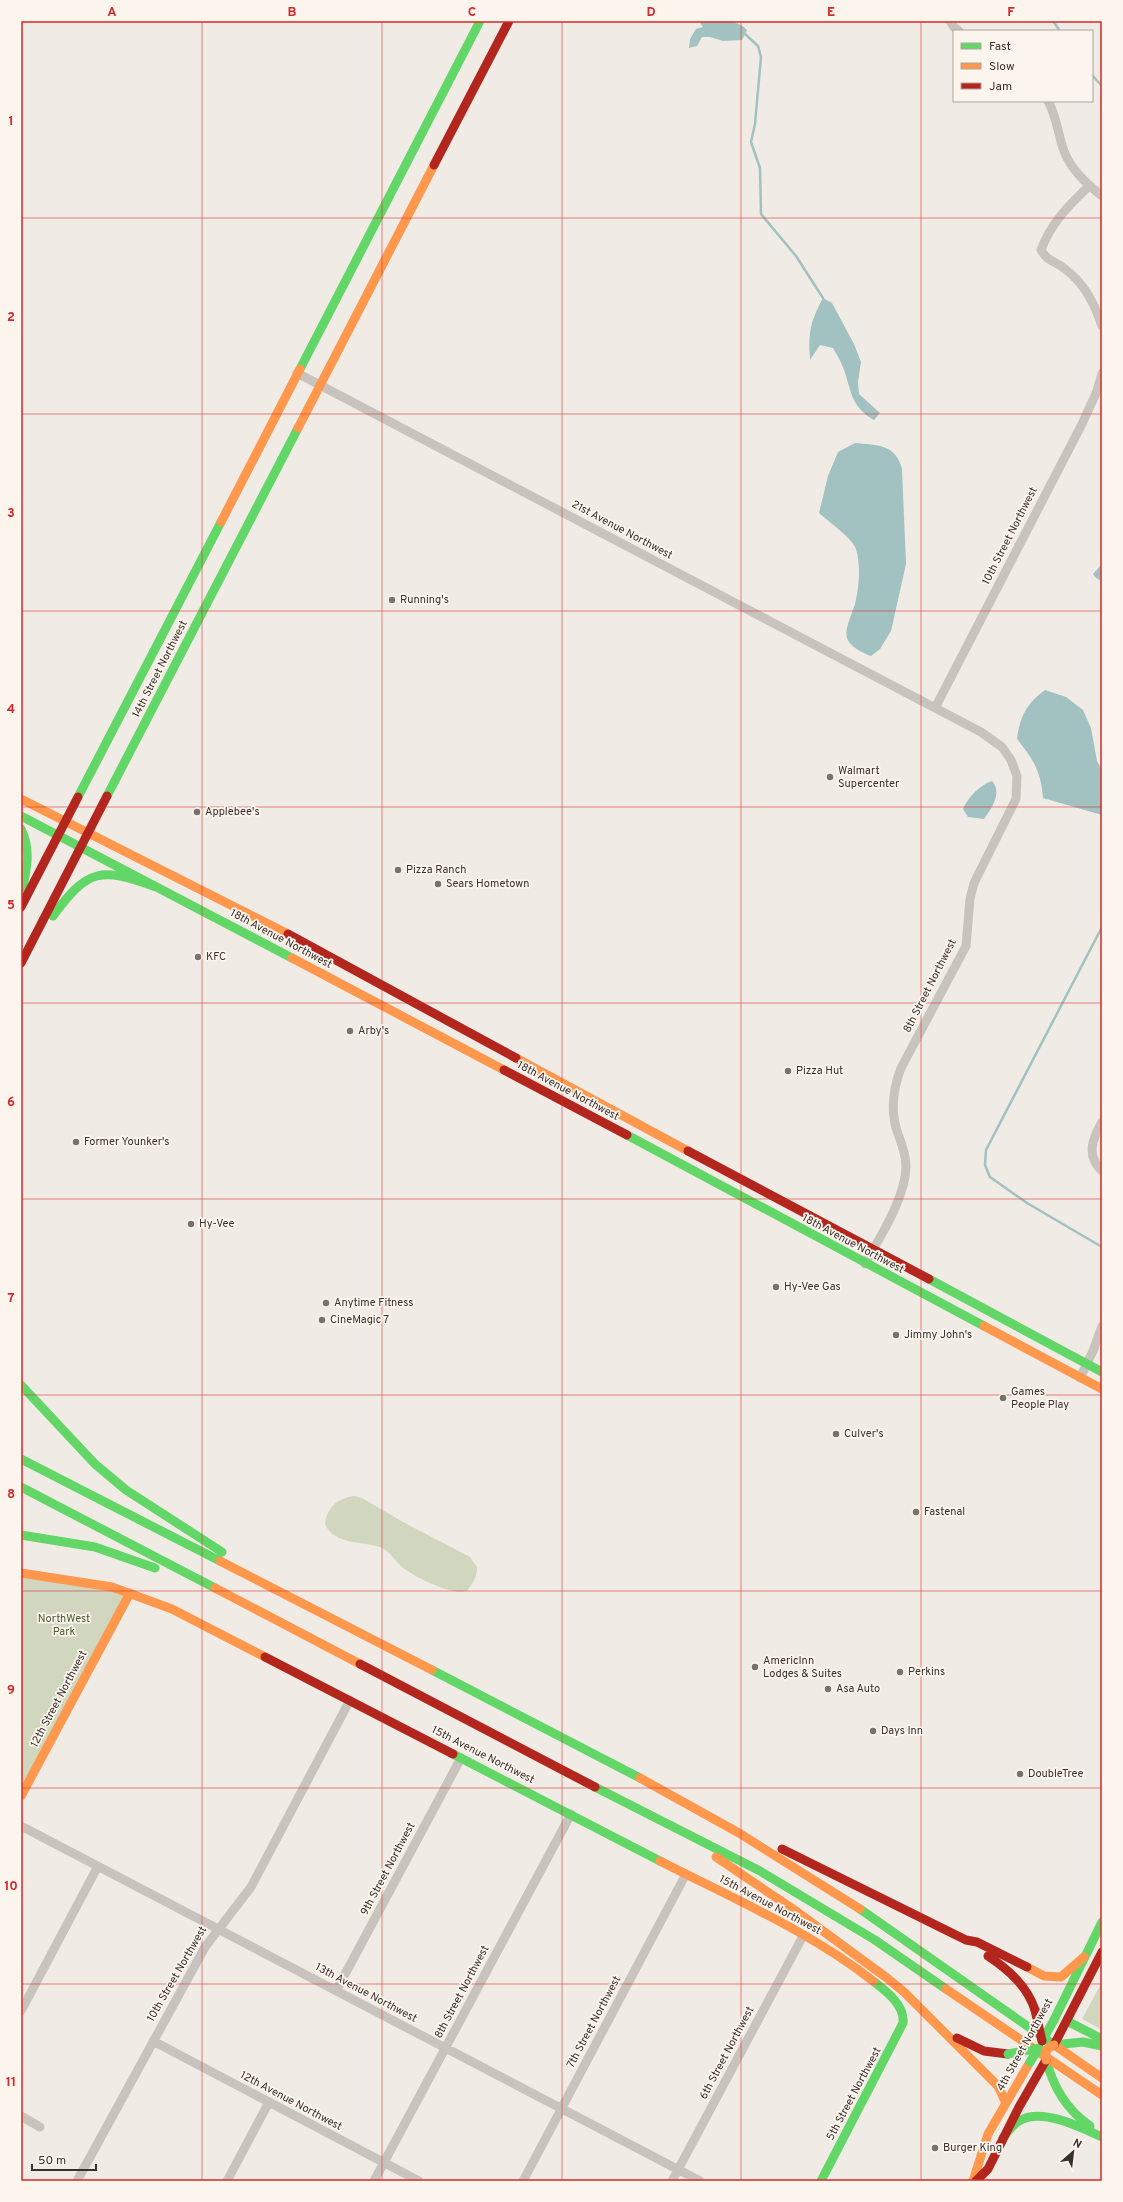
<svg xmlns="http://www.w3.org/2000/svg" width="1123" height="2202" viewBox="0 0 1123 2202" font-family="Overpass,sans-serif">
  <rect width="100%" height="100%" fill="#f0ebe5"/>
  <!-- green -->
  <path fill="#d1d6bf" d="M354,1496L362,1498L403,1522L470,1557L477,1567C477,1577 473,1583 467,1591C453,1596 414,1577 402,1567C395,1561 390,1551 380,1547C362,1541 334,1545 325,1524C327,1507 338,1498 354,1496Z
    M21,1574L130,1593L21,1796Z
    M1102,1982V2030L1082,2019Z"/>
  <!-- water -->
  <path fill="#a1c2c1" d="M699,21C715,21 735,17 747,30L742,40L723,41L710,37H702L697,46L689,48L690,39L696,29L703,27Z
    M823,298L832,303L854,344L861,362L858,382L859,394L880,413L874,420C848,405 852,388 842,365C840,359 836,354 833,348L820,345L810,360C808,333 810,322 823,298Z
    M855,443C877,445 896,444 902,469L906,564L891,631L880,649L871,656C836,642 846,631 855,604C859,588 861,565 856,549C853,539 828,521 819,513L828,476L838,452Z
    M1102,564V582L1095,577L1093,574Z
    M1045,690L1066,697L1083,710L1091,728L1097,761L1102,770V815L1043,798C1041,771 1033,759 1017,739C1020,716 1027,703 1045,690Z
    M992,781C1003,793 991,809 984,819L968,817L963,809C968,797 980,785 992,781Z"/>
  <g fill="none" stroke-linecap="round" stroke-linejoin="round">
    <!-- stream -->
    <path stroke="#a1c2c1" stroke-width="2.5" d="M1053,21L1060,31
      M745,34L758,46L761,57L755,124L751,142L760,168L761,214L796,256L823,298
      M1092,75L1102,86
      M1102,927L986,1150L985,1165L990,1177L1027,1203L1102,1247"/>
    <!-- street -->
    <path stroke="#c9c3be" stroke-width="9" d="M950,21L954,27L959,31
      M1048,101C1057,117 1058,135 1064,151C1071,170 1087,184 1102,196
      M1089,186C1069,205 1051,223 1041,250C1049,263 1055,260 1065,269C1085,284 1094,303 1102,326
      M297,373L981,732L1002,747L1011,760L1017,776L1016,799L974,883L970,899L966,946L901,1068C893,1089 890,1109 897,1131C901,1142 906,1154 906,1166C906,1197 880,1237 865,1264
      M935,708L1082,424L1097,391L1102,373
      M1102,1122C1092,1139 1086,1156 1102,1171
      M1080,1378L1093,1351L1102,1326
      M21,1826L700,2181
      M336,1991L461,1758
      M21,2011L98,1866
      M153,2041L419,2181
      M21,2116L40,2127
      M77,2181L205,1947L251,1887L350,1700
      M227,2181L269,2102
      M374,2181L571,1814
      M523,2181L686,1874
      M672,2181L803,1936"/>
    <!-- fast -->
    <path stroke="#63d668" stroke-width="9" d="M300,369L480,21
      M107,796L298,428
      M78,797L221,522
      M21,816L292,958
      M21,829C32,851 26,872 21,895
      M53,916C88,868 101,867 156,887
      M627,1135L984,1326
      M929,1279L1102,1372
      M21,1385L95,1464L126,1490L222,1552
      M21,1459L220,1561
      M21,1487L215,1588
      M21,1535L95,1547L155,1568
      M432,1670L640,1778
      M453,1754L660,1861
      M595,1787L760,1871L875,1940L946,1989
      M860,1909L1053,2044
      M1054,2020L1102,1922
      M1067,2021L1102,2039
      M1054,2045L1083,2042L1102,2046
      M1046,2060C1054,2088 1066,2109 1090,2126
      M1003,2138C1009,2130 1014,2123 1023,2119C1045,2109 1082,2128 1102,2137
      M821,2181L903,2023C905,2005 886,1991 873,1981"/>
    <!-- slow -->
    <path stroke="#ff974d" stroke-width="9" d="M298,428L434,165
      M221,522L300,369
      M21,799L288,934
      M292,958L504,1070
      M516,1058L688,1151
      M984,1326L1102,1389
      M220,1561L432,1670
      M21,1573L112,1587L172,1609L265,1657
      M215,1588L360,1664
      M640,1778L739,1833L860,1909
      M21,1796L130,1593
      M716,1857L793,1909L887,1978L904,1992L998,2086L1006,2103
      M660,1861C730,1897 811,1932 873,1981
      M1027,1967L1044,1976L1061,1977L1084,1957
      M946,1989L1102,2095
      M1053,2044L1102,2078
      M973,2181L988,2134L1030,2062"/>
    <!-- jam -->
    <path stroke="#b3261e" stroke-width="9" d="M434,165L509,21
      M21,907L78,797
      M288,934L516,1058
      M21,963L107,796
      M504,1070L627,1135
      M688,1151L929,1279
      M265,1657L453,1754
      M360,1664L595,1787
      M782,1849L966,1940L977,1942L1027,1967
      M988,1956C1009,1970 1027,1986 1035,2010
      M957,2038L984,2051L1008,2054
      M1054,2045L1102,1952
      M976,2181L988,2169L1019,2107L1046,2060"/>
    <!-- fast-bridge -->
    <path stroke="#63d668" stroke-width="9" d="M1042,2041L1054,2020
      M1008,2054L1039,2048
      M1030,2062L1039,2048"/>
    <!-- slow-bridge -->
    <path stroke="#ff974d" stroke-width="9" d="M1046,2060V2050L1054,2045"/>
    <!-- jam-bridge -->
    <path stroke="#b3261e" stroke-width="9" d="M1035,2010L1042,2041"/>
  </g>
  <!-- grid -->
  <path fill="none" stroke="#d62828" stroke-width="1" stroke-opacity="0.55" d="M202,21V2181M382,21V2181M562,21V2181M741,21V2181M921,21V2181M21,218H1102M21,414H1102M21,611H1102M21,807H1102M21,1003H1102M21,1199H1102M21,1395H1102M21,1591H1102M21,1788H1102M21,1984H1102"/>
  <!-- markers -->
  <g fill="#7a716c" stroke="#fbf5ee" stroke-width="1.5">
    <circle cx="392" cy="600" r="4"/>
    <circle cx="830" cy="777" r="4"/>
    <circle cx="197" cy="812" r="4"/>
    <circle cx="398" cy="870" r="4"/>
    <circle cx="438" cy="884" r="4"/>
    <circle cx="198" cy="957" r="4"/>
    <circle cx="350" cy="1031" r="4"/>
    <circle cx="788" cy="1071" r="4"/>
    <circle cx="76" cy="1142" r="4"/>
    <circle cx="191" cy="1224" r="4"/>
    <circle cx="776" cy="1287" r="4"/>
    <circle cx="326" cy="1303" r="4"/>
    <circle cx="322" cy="1320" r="4"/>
    <circle cx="896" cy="1335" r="4"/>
    <circle cx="1003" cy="1398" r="4"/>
    <circle cx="836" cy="1434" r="4"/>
    <circle cx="916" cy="1512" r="4"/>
    <circle cx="755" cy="1667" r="4"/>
    <circle cx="900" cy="1672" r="4"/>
    <circle cx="828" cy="1689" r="4"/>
    <circle cx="873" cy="1731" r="4"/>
    <circle cx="1020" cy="1774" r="4"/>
    <circle cx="935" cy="2148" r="4"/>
  </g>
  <g text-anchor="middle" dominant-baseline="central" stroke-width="3.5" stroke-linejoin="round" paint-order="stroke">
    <!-- street labels -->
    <g font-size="11" fill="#3b302b" stroke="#fbf5ee">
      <text transform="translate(622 530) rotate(28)">21st Avenue Northwest</text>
      <text transform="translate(1010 536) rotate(-63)">10th Street Northwest</text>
      <text transform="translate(160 669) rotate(-63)">14th Street Northwest</text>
      <text transform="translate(281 939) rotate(28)">18th Avenue Northwest</text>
      <text transform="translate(930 986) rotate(-63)">8th Street Northwest</text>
      <text transform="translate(568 1091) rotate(28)">18th Avenue Northwest</text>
      <text transform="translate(853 1244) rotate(28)">18th Avenue Northwest</text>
      <text transform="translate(59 1699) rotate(-62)">12th Street Northwest</text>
      <text transform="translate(483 1755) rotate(27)">15th Avenue Northwest</text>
      <text transform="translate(388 1869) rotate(-62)">9th Street Northwest</text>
      <text transform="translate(770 1905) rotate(28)">15th Avenue Northwest</text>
      <text transform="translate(177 1974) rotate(-60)">10th Street Northwest</text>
      <text transform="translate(462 1992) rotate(-62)">8th Street Northwest</text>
      <text transform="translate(366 1993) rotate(28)">13th Avenue Northwest</text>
      <text transform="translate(594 2022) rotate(-62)">7th Street Northwest</text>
      <text transform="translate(1025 2045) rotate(-61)">4th Street Northwest</text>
      <text transform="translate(727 2053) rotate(-62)">6th Street Northwest</text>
      <text transform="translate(854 2094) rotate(-62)">5th Street Northwest</text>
      <text transform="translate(291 2101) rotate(28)">12th Avenue Northwest</text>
    </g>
    <!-- poi labels -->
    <g font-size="11" fill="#3b302b" stroke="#fbf5ee" text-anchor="start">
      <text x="400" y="600">Running's</text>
      <text x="838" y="771">Walmart<tspan x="838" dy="13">Supercenter</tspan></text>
      <text x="205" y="812">Applebee's</text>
      <text x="406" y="870">Pizza Ranch</text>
      <text x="446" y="884">Sears Hometown</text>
      <text x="206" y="957">KFC</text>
      <text x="358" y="1031">Arby's</text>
      <text x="796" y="1071">Pizza Hut</text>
      <text x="84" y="1142">Former Younker's</text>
      <text x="199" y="1224">Hy-Vee</text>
      <text x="784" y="1287">Hy-Vee Gas</text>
      <text x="334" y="1303">Anytime Fitness</text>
      <text x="330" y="1320">CineMagic 7</text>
      <text x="904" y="1335">Jimmy John's</text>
      <text x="1011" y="1392">Games<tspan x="1011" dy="13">People Play</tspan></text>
      <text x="844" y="1434">Culver's</text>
      <text x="924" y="1512">Fastenal</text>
      <text x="763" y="1661">AmericInn<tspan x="763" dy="13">Lodges &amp; Suites</tspan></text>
      <text x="908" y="1672">Perkins</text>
      <text x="836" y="1689">Asa Auto</text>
      <text x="881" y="1731">Days Inn</text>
      <text x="1028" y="1774">DoubleTree</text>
      <text x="943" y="2148">Burger King</text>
    </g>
    <!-- park labels -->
    <g font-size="11" fill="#4a5a2e" stroke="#fbf5ee">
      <text x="64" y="1619">NorthWest<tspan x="64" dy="13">Park</tspan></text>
    </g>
  </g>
  <!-- border -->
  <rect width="1123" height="2202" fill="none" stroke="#fbf5ee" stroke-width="44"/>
  <!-- legend -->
  <rect x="953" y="30" width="140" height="72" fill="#fbf5ee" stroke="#aea6a0"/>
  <rect x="961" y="43" width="20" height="6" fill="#63d668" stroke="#aea6a0"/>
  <text x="989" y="50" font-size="12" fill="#3b302b">Fast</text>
  <rect x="961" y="63" width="20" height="6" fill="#ff974d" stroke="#aea6a0"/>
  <text x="989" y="70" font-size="12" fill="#3b302b">Slow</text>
  <rect x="961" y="83" width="20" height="6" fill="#b3261e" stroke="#aea6a0"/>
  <text x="989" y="90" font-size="12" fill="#3b302b">Jam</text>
  <!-- north arrow -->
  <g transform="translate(1073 2152) rotate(28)" stroke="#fbf5ee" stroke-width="3" paint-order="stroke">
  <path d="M0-3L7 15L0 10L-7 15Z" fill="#3b302b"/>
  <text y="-6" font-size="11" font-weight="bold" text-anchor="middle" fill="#3b302b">N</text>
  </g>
  <!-- scale -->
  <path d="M32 2164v6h64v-6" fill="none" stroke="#3b302b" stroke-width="2"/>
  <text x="38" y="2164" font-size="12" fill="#3b302b" stroke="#fbf5ee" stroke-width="3" paint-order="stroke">50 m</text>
  <rect x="22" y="22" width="1079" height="2158" fill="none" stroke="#d62828" stroke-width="1.5"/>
  <g font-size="13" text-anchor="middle" font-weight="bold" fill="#d62828">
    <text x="112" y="16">A</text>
    <text x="292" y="16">B</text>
    <text x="472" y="16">C</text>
    <text x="651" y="16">D</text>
    <text x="831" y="16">E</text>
    <text x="1011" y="16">F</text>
    <text x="11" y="125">1</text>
    <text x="11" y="321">2</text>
    <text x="11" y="517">3</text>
    <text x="11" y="713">4</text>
    <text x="11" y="909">5</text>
    <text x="11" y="1106">6</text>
    <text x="11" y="1302">7</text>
    <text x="11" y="1498">8</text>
    <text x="11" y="1694">9</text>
    <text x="11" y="1890">10</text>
    <text x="11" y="2086">11</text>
  </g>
</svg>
